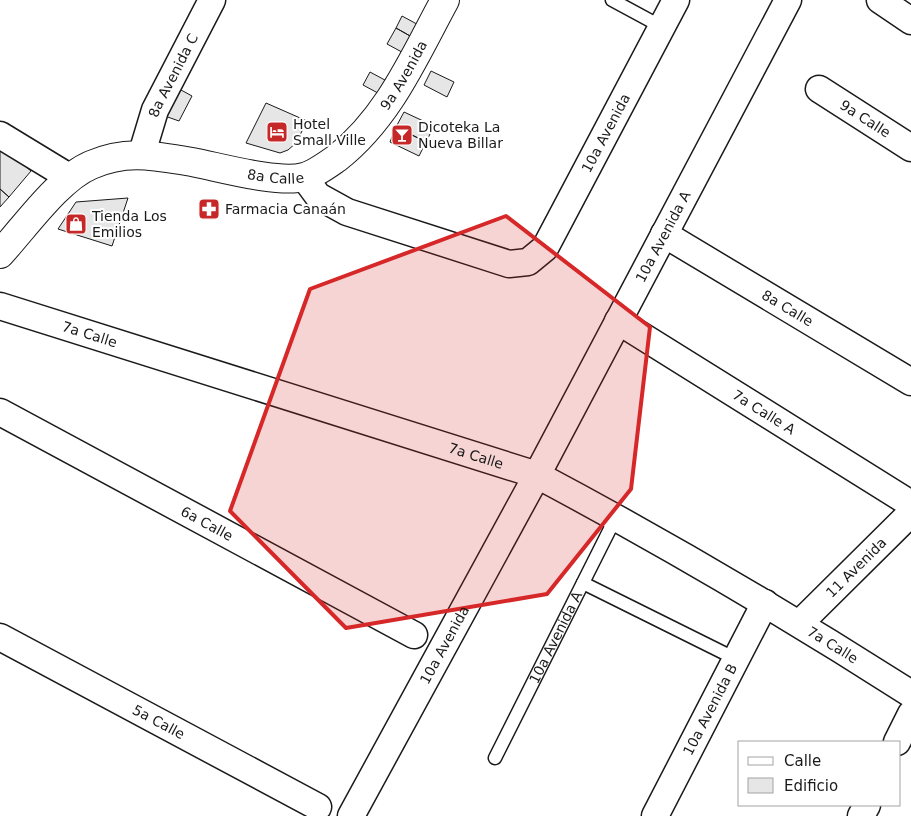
<svg xmlns="http://www.w3.org/2000/svg" width="911" height="816" viewBox="0 0 911 816" font-family="'DejaVu Sans',sans-serif">
  <rect width="100%" height="100%" fill="#fff"/>
  <!-- building -->
  <path fill="#e6e6e6" stroke="#1a1a1a" d="M402,16L426,29L419,41L396,28Z
    M396,28L419,41L411,57L387,44Z
    M431,71L454,82L447,97L424,85Z
    M370,72L396,86L389,99L363,85Z
    M172,85L192,96L179,121L162,115Z
    M266,103L307,121L296,143L288,150L280,153L246,143Z
    M404,112L434,126L426,142L396,127Z
    M396,127L426,142L419,156L390,142Z
    M0,145L31,171L9,197L0,189Z
    M0,189L9,197L0,207Z
    M128,198L112,246L58,229L76,202Z
    M205,200L217,204L211,219L200,215Z"/>
  <g fill="none" stroke-linecap="round" stroke-linejoin="round">
    <!-- lane casing -->
    <g stroke="#1a1a1a" stroke-width="15">
      <g id="lane">
        <path d="M612,0L662,27"/>
        <path d="M583,583L736,659"/>
        <path id="s1" d="M495,758L616,517"/>
      </g>
    </g>
    <!-- street casing -->
    <g stroke="#1a1a1a" stroke-width="29">
      <g id="street">
        <path d="M880,0L911,21"/>
        <path id="s2" d="M819,89L911,148"/>
        <path d="M0,135L69,177"/>
        <path id="s3" d="M142,153L155,110L212,0"/>
        <path id="s4" d="M304,177L318,196L347,212L509,264L528,262L545,248L676,0"/>
        <path id="s5" d="M664,234L911,382"/>
        <path id="s6" d="M0,306L537,475C665,543 789,616 911,694"/>
        <path id="s7" d="M618,321L911,504"/>
        <path id="s8" d="M0,412L414,635"/>
        <path id="s9" d="M800,623L911,513"/>
        <path id="s10" d="M0,637L318,807"/>
        <path d="M897,742L911,714"/>
        <path id="s11" d="M351,816L537,475L788,0"/>
        <path id="s12" d="M655,816L765,603"/>
        <path d="M861,816L867,805"/>
      </g>
    </g>
    <!-- secondary casing -->
    <g stroke="#1a1a1a" stroke-width="30">
      <g id="secondary">
        <path id="s13" d="M0,254C25,227 58,179 91,165C127,149 155,156 192,162C219,167 278,184 304,177C315,174 327,165 337,158C389,117 414,57 445,0"/>
      </g>
    </g>
    <!-- lane -->
    <use href="#lane" stroke="#fff" stroke-width="12"/>
    <!-- street -->
    <use href="#street" stroke="#fff" stroke-width="26"/>
    <!-- secondary -->
    <use href="#secondary" stroke="#fff" stroke-width="28"/>
  </g>
  <!-- marked area -->
  <path fill="#d62828" fill-opacity="0.2" stroke="#d62828" stroke-width="4" stroke-linejoin="round" d="M506,216L650,327L631,489L547,594L346,628L230,511L310,289Z"/>
  <!-- icons -->
  <defs>
    <g id="hotel-square" transform="scale(1.125)"><rect x="-9" y="-9" width="18" height="18" rx="4" fill="#c62828" stroke="#fff"/><path d="M-6-4.5h1.5V1H6V5H4.5V3h-9V5H-6ZM-4 0a1.8 1.8 0 1 1 3.6 0ZM.5 0V-2.5h3Q6-2.5 6 0Z" fill="#fff"/></g>
    <g id="bar-square" transform="scale(1.125)"><rect x="-9" y="-9" width="18" height="18" rx="4" fill="#c62828" stroke="#fff"/><path d="M-6-5H6L.8 .8V4.5H3.5V6h-7V4.5H-.8V.8Z" fill="#fff"/></g>
    <g id="pharmacy-square" transform="scale(1.125)"><rect x="-9" y="-9" width="18" height="18" rx="4" fill="#c62828" stroke="#fff"/><path d="M-2-6h4v4h4v4h-4v4h-4v-4h-4v-4h4Z" fill="#fff"/></g>
    <g id="shop-square" transform="scale(1.125)"><rect x="-9" y="-9" width="18" height="18" rx="4" fill="#c62828" stroke="#fff"/><path d="M-5-2.5h2.3a2.7 3.5 0 0 1 5.4 0H5L5.5 6h-11ZM-1.5-2.5h3a1.5 2.3 0 0 0-3 0Z" fill="#fff"/></g>
  </defs>
  <g fill-rule="evenodd">
    <use href="#hotel-square" x="277" y="132"/>
    <use href="#bar-square" x="402" y="135"/>
    <use href="#pharmacy-square" x="209" y="209"/>
    <use href="#shop-square" x="76" y="224"/>
  </g>
  <g text-anchor="middle" dominant-baseline="central" stroke-width="4" stroke-linejoin="round" paint-order="stroke">
    <!-- street labels -->
    <g font-size="14" fill="#1a1a1a" stroke="#fff">
      <text stroke="none"><textPath href="#s3" startOffset="84">8a Avenida C</textPath></text>
      <text stroke="none"><textPath href="#s13" startOffset="490">9a Avenida</textPath></text>
      <text stroke="none"><textPath href="#s2" startOffset="55">9a Calle</textPath></text>
      <text stroke="none"><textPath href="#s4" startOffset="398">10a Avenida</textPath></text>
      <text stroke="none"><textPath href="#s13" startOffset="316">8a Calle</textPath></text>
      <text stroke="none"><textPath href="#s11" startOffset="658">10a Avenida A</textPath></text>
      <text stroke="none"><textPath href="#s5" startOffset="144">8a Calle</textPath></text>
      <text stroke="none"><textPath href="#s6" startOffset="94">7a Calle</textPath></text>
      <text stroke="none"><textPath href="#s7" startOffset="172">7a Calle A</textPath></text>
      <text stroke="none"><textPath href="#s6" startOffset="499">7a Calle</textPath></text>
      <text stroke="none"><textPath href="#s8" startOffset="235">6a Calle</textPath></text>
      <text stroke="none"><textPath href="#s9" startOffset="79">11 Avenida</textPath></text>
      <text stroke="none"><textPath href="#s1" startOffset="135">10a Avenida A</textPath></text>
      <text stroke="none"><textPath href="#s6" startOffset="904">7a Calle</textPath></text>
      <text stroke="none"><textPath href="#s11" startOffset="195">10a Avenida</textPath></text>
      <text stroke="none"><textPath href="#s12" startOffset="120">10a Avenida B</textPath></text>
      <text stroke="none"><textPath href="#s10" startOffset="180">5a Calle</textPath></text>
    </g>
    <!-- poi labels -->
    <g font-size="14" fill="#1a1a1a" stroke="#fff" text-anchor="start">
      <text x="293" y="124">Hotel<tspan x="293" dy="16">Small Ville</tspan></text>
      <text x="418" y="127">Dicoteka La<tspan x="418" dy="16">Nueva Billar</tspan></text>
      <text x="225" y="209">Farmacia Canaán</text>
      <text x="92" y="216">Tienda Los<tspan x="92" dy="16">Emilios</tspan></text>
    </g>
  </g>
  <!-- legend -->
  <rect x="738" y="741" width="162" height="65" fill="#ffffff" stroke="#a3a3a3"/>
  <rect x="748" y="757" width="25" height="8" fill="#ffffff" stroke="#a3a3a3"/>
  <text x="784" y="766" font-size="15" fill="#1a1a1a">Calle</text>
  <rect x="748" y="778" width="25" height="15" fill="#e6e6e6" stroke="#a3a3a3"/>
  <text x="784" y="791" font-size="15" fill="#1a1a1a">Edificio</text>
</svg>
